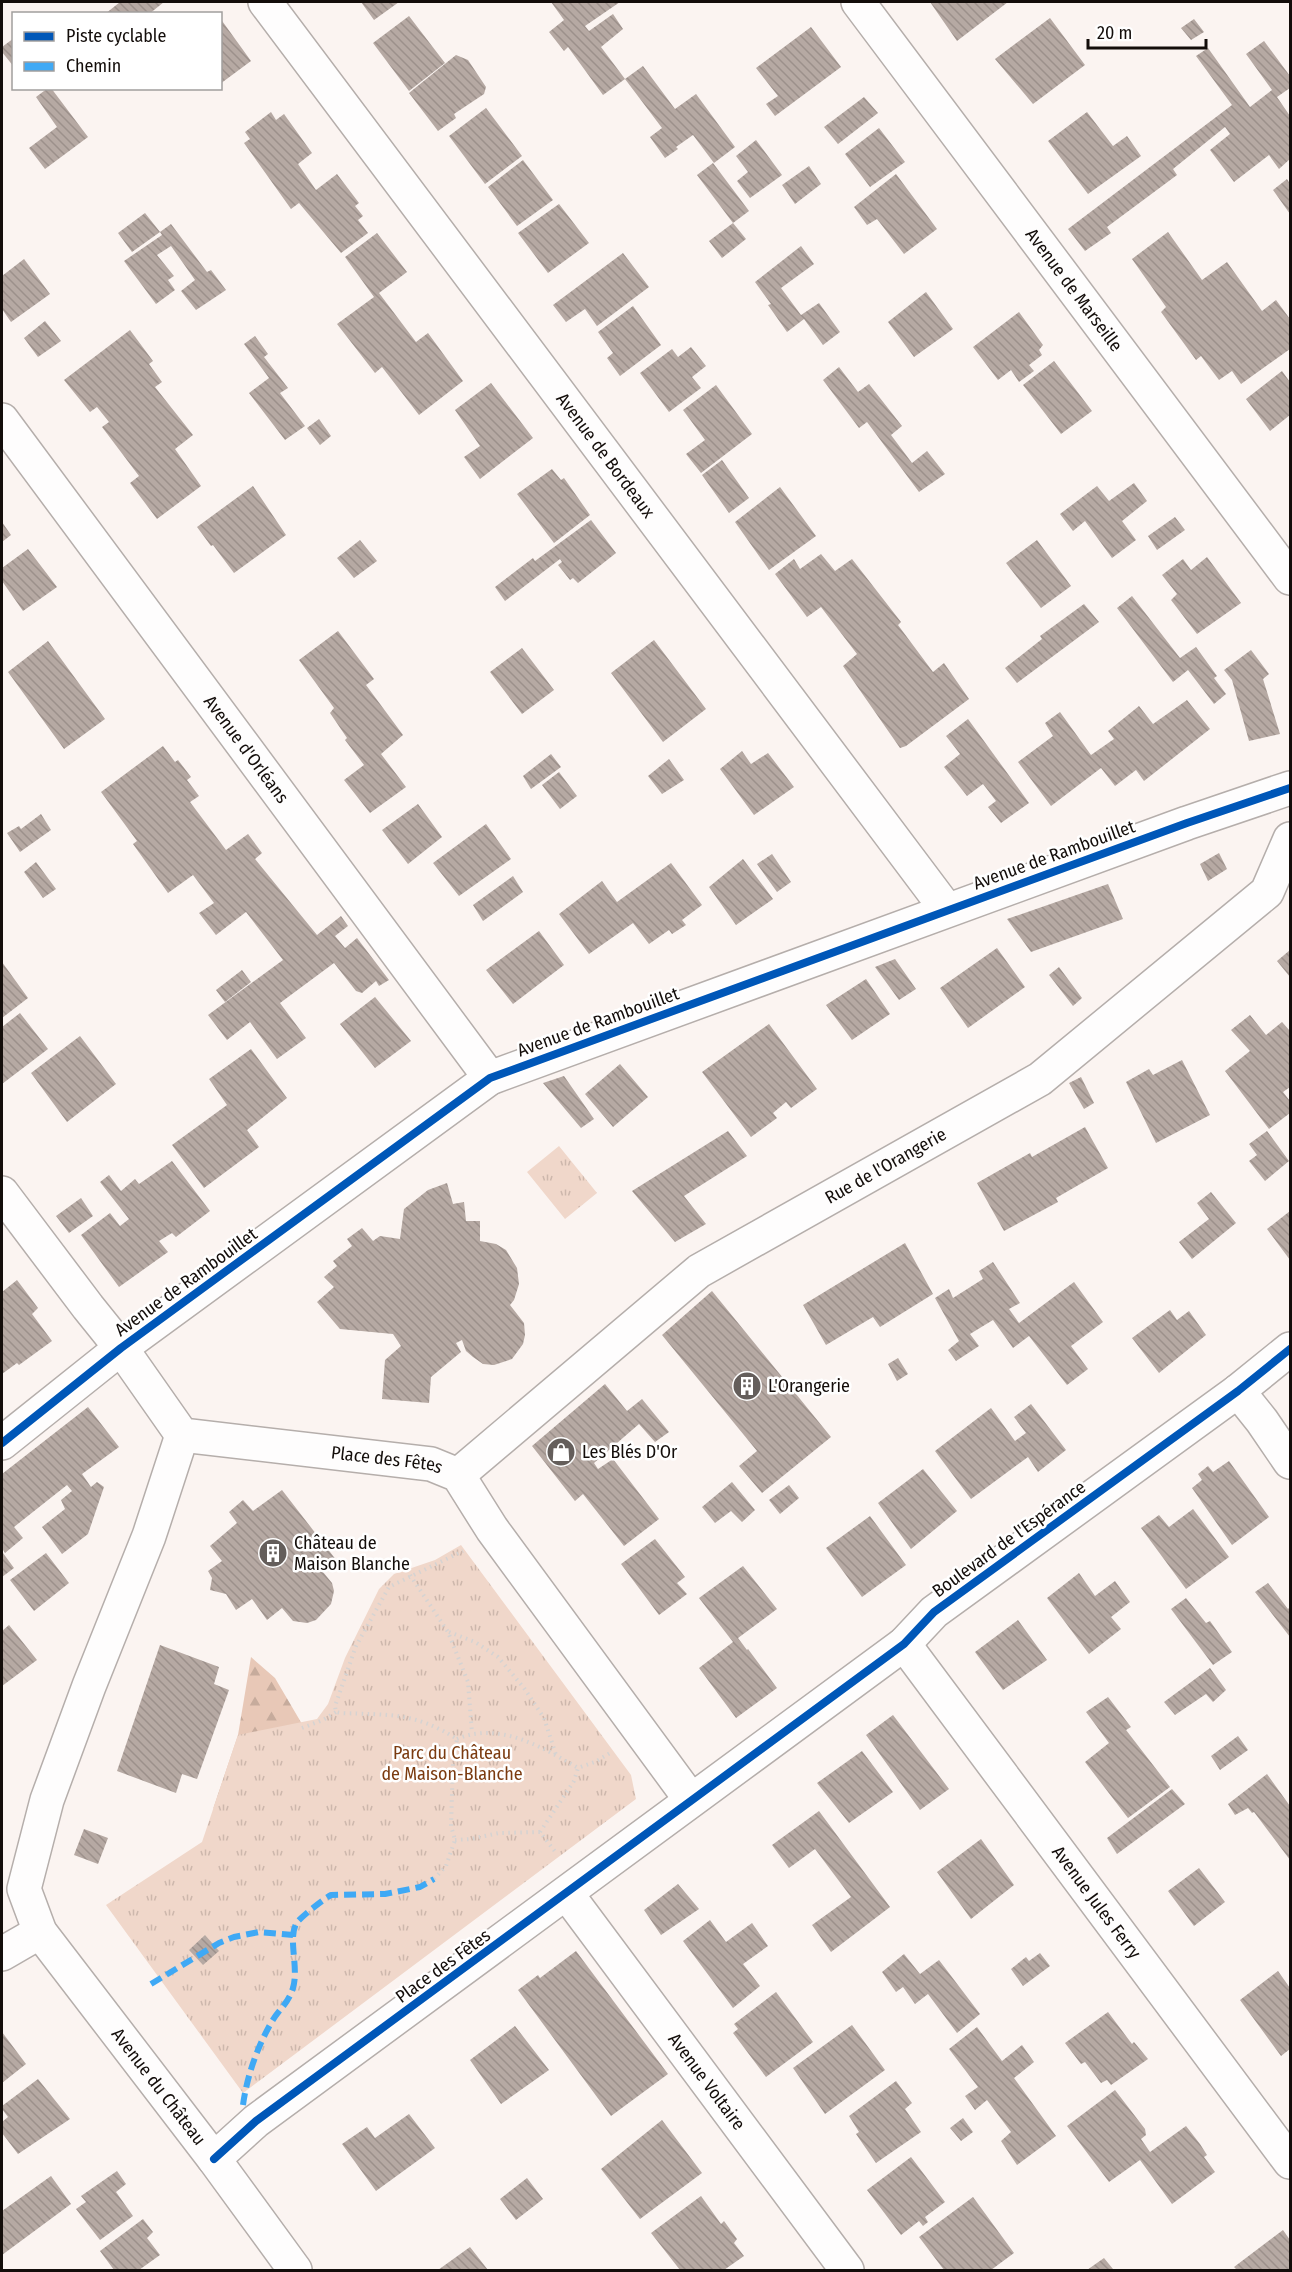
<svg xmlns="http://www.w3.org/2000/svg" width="1292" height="2272" viewBox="0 0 1292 2272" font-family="'Fira Sans Condensed',sans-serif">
  <defs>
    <pattern id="forest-firs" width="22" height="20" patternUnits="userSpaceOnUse" patternTransform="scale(1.5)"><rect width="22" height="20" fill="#e8c8b7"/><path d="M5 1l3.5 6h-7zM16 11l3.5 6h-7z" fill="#c6ab9c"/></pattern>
    <pattern id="park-tufts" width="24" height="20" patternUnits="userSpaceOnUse" patternTransform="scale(1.5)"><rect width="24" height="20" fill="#f0d7ca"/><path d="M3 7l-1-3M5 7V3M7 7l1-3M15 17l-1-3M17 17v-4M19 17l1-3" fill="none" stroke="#cdb7ac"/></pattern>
    <pattern id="building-back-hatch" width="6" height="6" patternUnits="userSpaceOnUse" patternTransform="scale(1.5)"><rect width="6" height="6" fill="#b6a9a3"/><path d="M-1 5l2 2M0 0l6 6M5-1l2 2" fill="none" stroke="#9c908b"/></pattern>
  </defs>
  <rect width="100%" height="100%" fill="#fbf4f1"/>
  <!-- forest -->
  <path fill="url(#forest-firs)" d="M251,1657L275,1678L302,1724L213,1809L238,1735Z"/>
  <!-- park -->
  <path fill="url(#park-tufts)" d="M559,1146L597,1193L565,1219L527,1172Z
    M461,1545L631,1775L636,1799L243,2093L106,1905L202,1842L238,1735L317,1719L328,1704L345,1658L379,1589L394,1574L435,1560Z"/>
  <!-- building -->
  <path fill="url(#building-back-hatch)" d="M120,2H164L149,14H105Z
    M361,2H399L374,20Z
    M551,2H620L585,26L589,31L613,14L623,29L601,47L625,79L643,66L675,109L696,94L735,147L714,163L693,135L676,147L678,149L665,158L650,137L662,128L625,79L603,95L568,47L564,51L549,32L564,20Z
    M930,2H1008L957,41Z
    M409,16L445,63L409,91L373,43Z
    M220,18L251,61L220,84Z
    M1050,18L1085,65L1033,104L995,59Z
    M1194,19L1204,32L1191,40L1181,28Z
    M811,27L841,67L775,116L766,104L778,96L756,68Z
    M14,38V67L2,52V47Z
    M1264,41L1290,76V88L1277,97L1290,116V159L1279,169L1269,155L1234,182L1210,150L1230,134L1225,127L1173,169L1177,175L1107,227L1111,233L1085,251L1068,229L1232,105L1196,56L1208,48L1250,107L1272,90L1246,54Z
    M456,55L468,60L486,87L484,94L454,114L456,118L438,131L409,93Z
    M48,88H51L88,137L45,169L29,148L57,127L36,97Z
    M864,97L878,113L838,144L824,127Z
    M486,108L522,156L485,184L449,136Z
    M271,112L276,120L284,114L312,153L298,164L316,190L337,174L359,203L355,206L363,216L358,220L368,233L341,253L299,203L291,209L244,143L250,139L245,132Z
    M1087,112L1113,146L1127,136L1141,156L1088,194L1048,141Z
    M879,128L905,162L870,187L845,154Z
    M756,140L782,175L750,198L737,181L748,172L736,156Z
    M523,160L553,200L517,226L488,187Z
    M713,163L749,211L733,223L697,175Z
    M809,166L821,184L795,204L782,185Z
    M896,174L937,229L904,254L877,219L867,225L854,207Z
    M1287,179L1290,184V214L1273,190Z
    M559,204L589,243L548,273L518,233Z
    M145,213L160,232L132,252L118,233Z
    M733,223L746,239L722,258L709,241Z
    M171,224L207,272L211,270L226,290L196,310L181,291L195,280L171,246L157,255L174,276L168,280L175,290L156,304L124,261L162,235L160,232Z
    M1168,232L1202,280L1227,262L1262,311L1276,300L1290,319V349L1241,384L1232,371L1219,380L1201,356L1196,360L1161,312L1166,307L1132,259Z
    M377,233L407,272L379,293L416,342L428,333L463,381L419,415L382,367L375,373L337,324L374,297L345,257Z
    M801,246L814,264L781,288L801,315L819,303L840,332L823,345L804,319L787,332L768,305L771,304L755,282Z
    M623,253L649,287L597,326L585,309L566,322L553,305Z
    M24,259L50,294L11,322L2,309V276Z
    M926,292L953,329L914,357L888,322Z
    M633,306L661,345L620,376L607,358L613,353L598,332Z
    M1019,312L1043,345L1039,350L1042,355L1029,365L1034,371L1019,382L1011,370L998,380L973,347Z
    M45,321L61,341L38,357L24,338Z
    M130,330L153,361L149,364L162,382L155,387L193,435L175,449L201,486L157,519L130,483L139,476L102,427L109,422L97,407L90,412L64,380Z
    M255,336L268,354L264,357L288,388L280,393L305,426L285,440L249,393L269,378L244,344Z
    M691,347L706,366L692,377L701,388L669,412L640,373L672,349L678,357Z
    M1054,361L1092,411L1061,434L1023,385Z
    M839,367L858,392L869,384L902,426L891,435L912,463L927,451L945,474L919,492L867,422L859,428L823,380Z
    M1282,371L1290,382V415L1270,431L1246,399Z
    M491,383L533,438L480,479L464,457L480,446L455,410Z
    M716,385L752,434L701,473L686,454L705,440L683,410Z
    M319,419L331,436L320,445L307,428Z
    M722,460L749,498L729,513L702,475Z
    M552,469L561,480L564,478L590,515L554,543L517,494Z
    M1134,483L1147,501L1122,521L1136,540L1112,558L1085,521L1073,531L1060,514L1097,486L1109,501Z
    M253,486L286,535L234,573L213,545L211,546L197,527Z
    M780,487L816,536L769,570L735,522Z
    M1175,517L1185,530L1157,550L1148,536Z
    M591,520L616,553L578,583L573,578L570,580L558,565L562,562L560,559L505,601L495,587L533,558L535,561Z
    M2,522L11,535L2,542Z
    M360,540L377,561L354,578L337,558Z
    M1037,540L1071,586L1041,608L1006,563Z
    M28,549L57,587L23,611L2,581V568Z
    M821,554L835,571L852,559L901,622L898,625L933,672L944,663L969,699L906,746L900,748L843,666L857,654L821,607L807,617L775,574L794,559L800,569Z
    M1207,557L1241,603L1197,634L1171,600L1177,594L1162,575L1183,559L1191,570Z
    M1132,596L1180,658L1196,647L1217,676L1214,678L1226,694L1214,704L1188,670L1173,682L1117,608Z
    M1084,604L1099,622L1017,683L1005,668L1042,639L1040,636Z
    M338,631L374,679L366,685L403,735L381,754L406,787L370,813L344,780L364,765L345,740L347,738L330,713L334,708L299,660Z
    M654,640L706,709L663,742L611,673Z
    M48,641L105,719L64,749L8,672Z
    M522,648L554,690L522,714L490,672Z
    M1251,650L1269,674L1263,679L1280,734L1249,741L1232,680L1224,670Z
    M1187,700L1210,729L1144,781L1136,770L1115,786L1101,768L1051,806L1018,762L1053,736L1045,723L1060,712L1091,755L1114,739L1108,731L1139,706L1153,724Z
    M968,719L1029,803L1001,823L988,807L996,801L983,784L967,796L944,767L960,754L946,736Z
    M163,746L175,762L178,760L191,777L187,780L199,796L190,802L226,850L248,834L262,853L255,859L317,935L341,916L348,926L335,936L345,948L357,938L389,980L379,986L376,981L362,993L356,991L334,963L280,1003L306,1038L277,1059L250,1022L227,1040L208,1015L283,960L246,912L216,935L199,913L214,903L193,875L168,893L133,844L137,841L101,792Z
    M742,751L751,764L768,753L794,787L754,815L720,769Z
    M551,754L561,767L531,789L523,776Z
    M669,759L684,780L662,794L648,776Z
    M559,772L577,796L560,809L542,785Z
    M418,804L442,837L408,864L382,830Z
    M41,814L51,830L20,852L7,833L19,826L21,829Z
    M486,824L511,859L459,896L433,863Z
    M1219,853L1227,869L1208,881L1200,864Z
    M772,854L791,882L777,892L757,864Z
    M743,859L773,899L736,925L709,887Z
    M36,862L56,889L43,898L24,872Z
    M671,863L702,905L682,920L686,925L672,934L669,930L649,944L633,923L589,954L559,914L602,881L617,902Z
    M513,876L523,892L483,921L473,905Z
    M1108,884L1123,919L1031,952L1007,919Z
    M539,931L564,965L513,1004L486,970Z
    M997,948L1025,987L968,1028L940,988Z
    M1290,950V977L1277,961Z
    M895,959L916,989L899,1000L875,967Z
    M2,962L28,998L2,1018Z
    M1059,967L1082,998L1073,1006L1049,975Z
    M242,970L251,982L225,1002L216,990Z
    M866,979L890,1014L852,1040L826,1005Z
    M375,997L411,1041L375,1068L340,1024Z
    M20,1013L48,1049L2,1084V1027Z
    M1250,1015L1266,1035L1282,1022L1290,1031V1087L1283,1092L1290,1101V1113L1269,1129L1225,1071L1250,1051L1231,1030Z
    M769,1024L817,1089L791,1108L786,1102L773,1113L777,1118L751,1137L702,1072Z
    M80,1036L116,1084L67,1122L31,1073Z
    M251,1049L287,1098L247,1130L259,1147L204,1188L172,1145L227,1105L209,1079Z
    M1182,1060L1210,1115L1156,1143L1126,1082L1149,1069L1153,1075Z
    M620,1064L648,1097L613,1127L585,1094Z
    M564,1076L594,1119L581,1128L543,1083Z
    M1081,1077L1094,1103L1084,1109L1069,1083Z
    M1085,1127L1108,1168L1056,1198L1058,1202L1004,1231L977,1183L1030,1153L1032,1157Z
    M728,1131L747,1156L684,1196L706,1224L675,1242L632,1191Z
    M1267,1131L1289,1161L1265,1181L1249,1161L1257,1155L1249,1144Z
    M172,1161L210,1211L176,1237L172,1233L159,1241L168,1252L119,1287L81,1235L110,1213L120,1226L129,1219L100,1182L109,1175L121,1191L135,1179L139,1184Z
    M447,1183L453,1204L464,1202L466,1221H480V1241L496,1244L506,1250L517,1268L519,1284L514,1300L510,1305L524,1323L525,1335L523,1344L512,1359L494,1365L483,1364L473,1357L466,1351L462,1340L456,1343L461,1352L431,1377L429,1403L382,1399L385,1360L401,1346L393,1334L340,1329L317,1302L334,1287L324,1277L337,1266L333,1261L352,1246L347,1239L362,1228L373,1241L380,1236L400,1239L404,1209L428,1190Z
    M1211,1192L1236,1223L1192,1259L1179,1242L1209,1219L1197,1203Z
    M81,1198L93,1216L69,1233L56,1216Z
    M1290,1211V1260L1267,1229Z
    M905,1243L933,1294L880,1327L873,1317L826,1345L803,1305Z
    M993,1262L1020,1303L1009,1309L1019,1323L1074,1282L1103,1322L1071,1346L1088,1369L1067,1385L1029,1336L1013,1348L993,1320L970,1334L979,1346L956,1361L948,1350L959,1341L935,1298L949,1289L953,1298L983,1279L979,1271Z
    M17,1280L38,1308L32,1314L52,1341L19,1365L17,1363L2,1374V1292Z
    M712,1291L831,1437L762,1493L739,1466L757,1451L662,1335Z
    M1170,1310L1177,1320L1189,1311L1206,1335L1159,1373L1132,1338Z
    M898,1358L908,1374L897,1381L888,1364Z
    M605,1384L627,1411L642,1399L669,1432L655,1442L639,1424L594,1463L598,1469L613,1459L659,1519L624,1546L583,1494L575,1501L532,1446Z
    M1031,1404L1066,1450L1038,1472L1028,1457L971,1499L935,1451L991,1408L1015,1441L1026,1433L1014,1417Z
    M88,1407L119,1447L82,1474L91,1487L97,1482L104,1487L88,1534L62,1554L42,1527L65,1509L61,1500L72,1491L67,1485L14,1527L23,1538L5,1553L2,1548V1474Z
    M1229,1461L1269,1517L1232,1545L1192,1488L1202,1480L1198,1474L1208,1466L1213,1472Z
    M923,1469L957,1511L911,1549L878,1503Z
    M732,1482L755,1510L742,1522L731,1511L715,1523L702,1507Z
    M789,1485L799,1498L780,1514L769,1500Z
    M282,1490L337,1561L323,1572L332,1583L334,1591L331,1604L316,1620L307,1623L293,1621L282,1608L267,1620L252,1599L236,1610L226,1594L210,1590L212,1578L208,1571L222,1561L210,1546L237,1523L229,1512L243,1500L253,1511Z
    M1193,1509L1229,1557L1186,1589L1141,1528L1159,1515L1169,1527Z
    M870,1516L906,1565L862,1597L826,1548Z
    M655,1539L685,1577L677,1583L687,1594L659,1615L621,1564Z
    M3,1553L14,1568L2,1577V1555Z
    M46,1553L69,1583L34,1611L10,1580Z
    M743,1566L777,1609L738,1638L747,1650L748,1649L777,1688L736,1718L699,1668L733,1642L699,1598Z
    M1079,1573L1095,1596L1115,1581L1130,1602L1111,1617L1121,1629L1089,1654L1047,1598Z
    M1268,1583L1288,1609L1290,1607V1637L1255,1592Z
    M1186,1598L1206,1623L1210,1621L1232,1652L1213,1665L1171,1609Z
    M1018,1620L1047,1660L1003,1690L975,1652Z
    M9,1625L37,1660L2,1686V1631Z
    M160,1645L219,1667L214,1684L229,1690L197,1779L182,1774L176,1793L117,1771Z
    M1210,1668L1226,1690L1213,1702L1206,1694L1175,1715L1164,1702Z
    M1108,1697L1131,1727L1126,1730L1170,1787L1128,1818L1085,1762L1109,1743L1086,1712Z
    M893,1715L949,1789L920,1810L866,1735Z
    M1238,1736L1248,1750L1220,1770L1211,1756Z
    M862,1751L893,1792L849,1823L817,1783Z
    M1267,1774L1290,1806V1860L1254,1812L1252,1813L1248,1808L1235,1815L1228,1804Z
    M1172,1789L1185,1804L1117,1854L1107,1838Z
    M819,1811L890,1907L831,1952L812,1925L851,1897L815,1849L789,1868L772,1845Z
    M84,1829L108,1838L98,1864L74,1855Z
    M981,1839L1014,1885L971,1919L937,1872Z
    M1199,1868L1225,1902L1194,1926L1168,1891Z
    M678,1884L699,1909L661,1935L644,1910Z
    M710,1920L726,1942L752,1923L768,1946L743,1964L760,1986L733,2008L683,1941Z
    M205,1935L219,1951L203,1965L189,1950Z
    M576,1951L668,2074L611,2116L518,1990L538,1975L540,1978Z
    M1040,1953L1050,1966L1023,1986L1011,1969L1026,1957L1029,1961Z
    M904,1954L920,1974L939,1960L980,2014L957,2033L928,1994L915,2004L903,1987L896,1992L882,1972Z
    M1278,1971L1290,1988V2049L1281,2056L1240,2000Z
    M776,1992L813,2042L766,2077L733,2033L738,2029L734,2024Z
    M1108,2012L1132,2044L1134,2042L1148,2059L1111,2085L1107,2080L1101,2083L1085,2062L1081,2064L1065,2043Z
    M852,2025L885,2070L825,2114L793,2068Z
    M515,2026L549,2070L501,2104L470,2060Z
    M977,2027L1002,2061L1022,2045L1034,2062L1014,2078L1056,2136L1017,2165L1001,2141L1011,2132L987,2100L975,2110L965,2096L978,2087L949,2049Z
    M2,2032L26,2064L2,2083Z
    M38,2079L70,2119L18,2154L2,2133V2122L8,2117L2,2109V2106Z
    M896,2081L912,2103L905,2109L921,2132L876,2163L856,2134L859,2132L849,2116Z
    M1115,2090L1145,2129L1146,2135L1141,2139L1150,2152L1186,2126L1200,2144L1207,2155L1204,2157L1215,2172L1172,2204L1140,2160L1109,2182L1067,2126Z
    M409,2114L435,2148L376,2191L342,2144L367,2127L375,2138Z
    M963,2118L973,2132L961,2141L950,2128Z
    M662,2120L702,2173L640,2219L601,2169Z
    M911,2157L945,2202L925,2217L928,2222L923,2226L919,2221L901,2235L867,2190Z
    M117,2171L126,2184L116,2192L133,2216L100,2240L76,2209L86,2202L81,2196Z
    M51,2176L71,2204L2,2255V2211Z
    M527,2178L543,2199L516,2220L500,2199Z
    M701,2196L721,2224L724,2221L737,2239L734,2243L744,2256L724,2270H680L651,2233Z
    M973,2197L1014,2253L991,2270H944L919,2237Z
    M143,2219L153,2232L147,2238L160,2255L139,2270H114L100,2251Z
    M1283,2230L1290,2240V2270H1237L1234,2267Z
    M470,2247L488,2270H438Z
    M1104,2258L1113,2269L1110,2270H1087Z"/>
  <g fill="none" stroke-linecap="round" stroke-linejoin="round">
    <!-- street casing -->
    <g stroke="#b5aeab" stroke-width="36">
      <g id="street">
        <path id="s1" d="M265,2L947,910"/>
        <path id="s2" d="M858,2L1290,578"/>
        <path id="s3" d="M2,420L490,1078"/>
        <path id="s4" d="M2,1193L88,1307L121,1348L182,1435L431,1464L458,1475L492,1529L691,1800"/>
        <path d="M1238,1391L1262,1421L1290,1462"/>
        <path id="s5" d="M182,1435L149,1536L89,1686L47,1800L24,1889L40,1932L214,2159L295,2270"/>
        <path d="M2,1443L121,1348L490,1078L1187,823L1290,788"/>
        <path id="s6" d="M458,1475L699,1271L1040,1079L1267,892L1290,839"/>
        <path id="s7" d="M904,1644L1290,2162"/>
        <path id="s8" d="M567,1894L847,2270"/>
        <path d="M2,1954L40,1932"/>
        <path d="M214,2159L256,2121L904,1644L934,1612L1238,1391L1290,1349"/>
      </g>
    </g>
    <!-- path -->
    <path stroke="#d5d3d2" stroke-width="4" stroke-dasharray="1.5 4.5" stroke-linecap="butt" d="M410,1575L448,1632L468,1682L472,1733
      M449,1632L475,1642L498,1657L524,1688L544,1718L556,1755
      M302,1728L323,1720L336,1712
      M457,1739C499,1721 542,1747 578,1768
      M540,1832L574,1781L578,1768L595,1762L610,1753
      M455,1840L471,1839L499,1833L540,1832L557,1854
      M434,1879L446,1866L455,1840L451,1826L453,1761L457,1739C414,1712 390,1715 340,1713L336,1712L335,1706L356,1646L389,1587L463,1551"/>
    <!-- street -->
    <use href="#street" stroke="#fefdfd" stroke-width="33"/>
    <!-- quiet -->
    <path stroke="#3fa9f5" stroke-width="6" stroke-dasharray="12 6" stroke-linecap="butt" d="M151,1984L219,1943L234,1937L259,1932L293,1935
      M243,2105C247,2076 257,2048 271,2023C279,2009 288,2004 293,1988C299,1968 288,1940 296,1924C298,1919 325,1898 331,1895L385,1894L420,1887L434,1879"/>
    <!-- cycleway casing -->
    <g stroke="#fff" stroke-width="11">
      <path id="cycleway" d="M2,1443L121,1348L490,1078L1187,823L1290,788
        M214,2159L256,2121L904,1644L934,1612L1238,1391L1290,1349"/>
    </g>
    <!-- cycleway -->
    <use href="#cycleway" stroke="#0057b8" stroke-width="8"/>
  </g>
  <!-- icons -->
  <defs>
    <g id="building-disc" transform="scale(1.5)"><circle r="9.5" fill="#645e5b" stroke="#fff"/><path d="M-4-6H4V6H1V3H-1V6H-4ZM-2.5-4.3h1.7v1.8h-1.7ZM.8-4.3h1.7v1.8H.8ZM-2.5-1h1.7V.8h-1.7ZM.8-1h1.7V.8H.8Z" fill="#fff"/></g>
    <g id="shop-disc" transform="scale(1.5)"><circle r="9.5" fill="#645e5b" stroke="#fff"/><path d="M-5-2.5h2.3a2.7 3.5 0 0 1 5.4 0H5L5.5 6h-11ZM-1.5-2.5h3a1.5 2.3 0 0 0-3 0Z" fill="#fff"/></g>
  </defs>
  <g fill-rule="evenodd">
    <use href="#building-disc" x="747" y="1386"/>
    <use href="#shop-disc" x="561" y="1452"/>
    <use href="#building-disc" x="273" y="1553"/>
  </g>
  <g text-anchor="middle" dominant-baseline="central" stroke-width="5" stroke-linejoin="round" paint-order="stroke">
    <!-- street labels -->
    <g font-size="18" fill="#130d0a" stroke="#fff">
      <text stroke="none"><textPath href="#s2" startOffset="360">Avenue de Marseille</textPath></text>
      <text stroke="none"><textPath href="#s1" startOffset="567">Avenue de Bordeaux</textPath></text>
      <text stroke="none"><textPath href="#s3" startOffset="410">Avenue d'Orléans</textPath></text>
      <text transform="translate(1054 855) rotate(-20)">Avenue de Rambouillet</text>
      <text transform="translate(598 1022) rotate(-20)">Avenue de Rambouillet</text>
      <text stroke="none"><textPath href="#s6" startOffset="530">Rue de l'Orangerie</textPath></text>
      <text transform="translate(186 1282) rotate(-36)">Avenue de Rambouillet</text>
      <text stroke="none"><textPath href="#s4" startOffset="508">Place des Fêtes</textPath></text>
      <text transform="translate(1009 1539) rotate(-36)">Boulevard de l'Espérance</text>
      <text stroke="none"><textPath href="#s7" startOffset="322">Avenue Jules Ferry</textPath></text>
      <text transform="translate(443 1966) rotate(-36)">Place des Fêtes</text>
      <text stroke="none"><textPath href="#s8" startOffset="234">Avenue Voltaire</textPath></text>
      <text stroke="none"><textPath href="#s5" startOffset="722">Avenue du Château</textPath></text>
    </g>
    <!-- poi labels -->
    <g font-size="18" fill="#130d0a" stroke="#fff" text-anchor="start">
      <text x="768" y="1386">L'Orangerie</text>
      <text x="582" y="1452">Les Blés D'Or</text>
      <text x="294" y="1543">Château de<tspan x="294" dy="21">Maison Blanche</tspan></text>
    </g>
    <!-- park labels -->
    <g font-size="18" fill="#7b3b10" stroke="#fff">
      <text x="452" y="1753">Parc du Château<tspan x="452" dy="21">de Maison-Blanche</tspan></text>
    </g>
  </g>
  <!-- border -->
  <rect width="1292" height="2272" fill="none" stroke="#130d0a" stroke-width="6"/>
  <!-- legend -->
  <rect x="12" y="12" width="210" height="78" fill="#ffffff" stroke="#a19e9d" stroke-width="1.5"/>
  <rect x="24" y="32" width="30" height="9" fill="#0057b8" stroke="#a19e9d" stroke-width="1.5"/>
  <text x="66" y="42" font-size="18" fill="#130d0a">Piste cyclable</text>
  <rect x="24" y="62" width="30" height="9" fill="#3fa9f5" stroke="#a19e9d" stroke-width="1.5"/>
  <text x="66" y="72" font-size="18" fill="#130d0a">Chemin</text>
  <!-- scale -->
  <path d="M1088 39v9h118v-9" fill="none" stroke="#130d0a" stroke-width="3"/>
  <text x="1097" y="39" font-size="18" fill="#130d0a" stroke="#ffffff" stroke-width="4.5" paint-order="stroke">20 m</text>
</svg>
